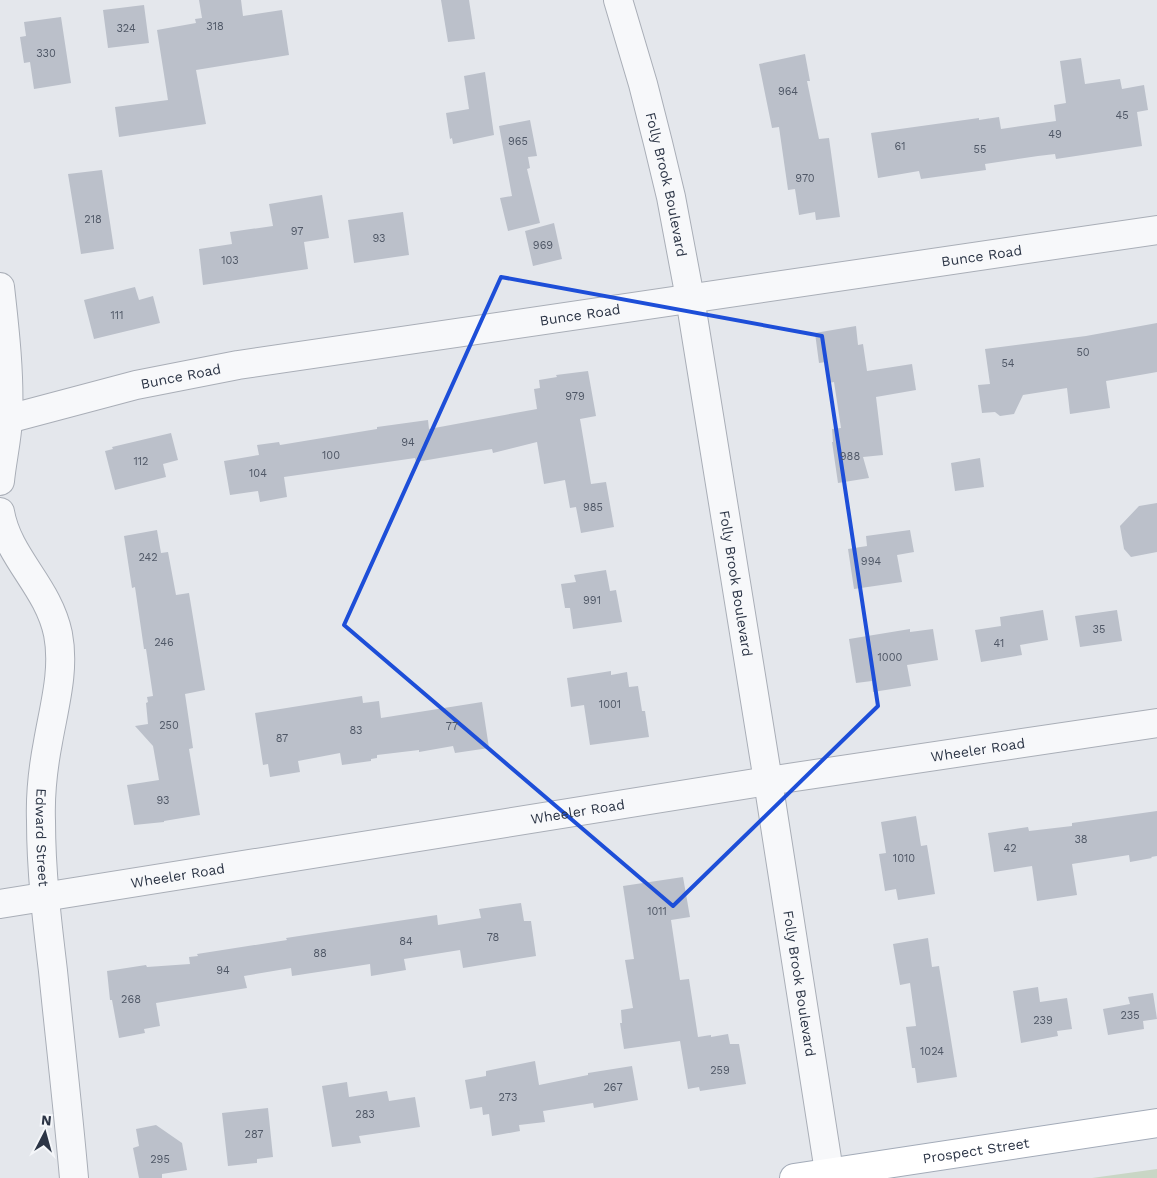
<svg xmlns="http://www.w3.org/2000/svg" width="1157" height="1178" viewBox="0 0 1157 1178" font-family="'Work Sans',sans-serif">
  <rect width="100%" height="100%" fill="#e4e7ec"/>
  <!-- green -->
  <path fill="#c9d6c5" d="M1157,1169V1178H1092Z"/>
  <!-- building -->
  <path fill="#bbc0ca" d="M199,0H241L243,16L282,10L289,55L196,70L206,124L119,137L115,107L168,100L157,30L196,23L195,19L202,18Z
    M441,0H469L475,39L448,42Z
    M144,5L149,43L108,48L103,10Z
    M61,17L71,83L34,89L30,62L24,63L20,37L26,36L24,22Z
    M805,54L810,81H807L819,139L829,138L840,217L816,220L815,212L799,215L795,189L788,190L779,127L772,128L759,64Z
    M1081,58L1085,84L1120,79L1122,89L1144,85L1148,110L1137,112L1142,146L1056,159L1055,154L1038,156L985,164L986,170L921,179L919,171L878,178L871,133L979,118V120L999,117L1001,129L1056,121L1054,105L1066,103L1060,61Z
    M485,72L494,135L453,144L452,138L450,139L446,113L469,109L464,76Z
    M530,120L537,156L528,157L530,168L527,169L540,223L508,231L500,198L512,196L499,126Z
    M102,170L114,249L81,254L68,174Z
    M322,195L329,238L304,242L308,269L203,285L199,249L232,244L230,232L273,226L269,204Z
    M403,212L409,255L354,263L348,220Z
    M554,223L562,259L533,266L525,231Z
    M135,287L139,300L153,296L160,323L94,339L84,300Z
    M1157,323V372L1106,381L1110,408L1070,414L1067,388L1023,395L1014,414L1000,416L995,412L982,413L978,385L990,384L985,349L1086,336Z
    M856,326L858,345L863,344L867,371L912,364L916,390L876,397L883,455L863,457L869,478L838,483L832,442H833L832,429L841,428L834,382L829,383L826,362L819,363L815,333Z
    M588,371L596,416L580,419L591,484L606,482L614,527L581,533L576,507L570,508L565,480L544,484L537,442L493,453L492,449L416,462L415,458L284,477L287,497L260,502L258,491L230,495L224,461L259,455L257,445L279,442L280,445L377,429V427L428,420L429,429L537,409L534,389L540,388L539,380L557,377L556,375Z
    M171,433L178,460L163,464L166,477L115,490L105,451L113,449L112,447Z
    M980,458L984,487L955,491L951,463Z
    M1157,503V552L1131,557L1124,549L1120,526L1139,506Z
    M157,530L161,553L168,552L176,595L189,593L205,690L185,694L193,748L189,749L200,815L164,821V822L134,825L127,785L159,780L153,746L135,726L148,724L146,703L148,702L147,697L153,696L146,649H144L135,587L132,588L124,536Z
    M910,530L914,552L897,555L902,582L854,589L848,549L867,546L866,536Z
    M606,570L610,591L616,590L622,622L573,629L570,608H565L561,584L576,582L574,575Z
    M1043,610L1048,640L1020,645L1022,655L981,662L975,630L1001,626L1000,617Z
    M1117,610L1122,641L1080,647L1075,616Z
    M910,629V632L933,629L938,660L907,665L911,686L873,692L872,681L856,683L849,639Z
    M611,671V675L627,672L629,687L638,686L642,711H645L649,737L590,745L584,705L571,707L567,678Z
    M362,696L363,703L379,701L381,718L482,702L489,748L455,753L453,746L419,752V750L377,755V758L371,759V761L342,765L340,753L298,761L300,772L270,777L268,764L263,765L255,713Z
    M1157,811V856L1151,857L1152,858L1130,862L1129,855L1072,864L1077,895L1037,901L1032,866L994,872L988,833L1028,827L1029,831L1072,826V823Z
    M916,816L921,846L927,845L935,894L898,900L896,889L885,891L879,854L886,853L881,822Z
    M683,877L690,917L671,920L680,980L689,979L698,1037L711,1035V1037L728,1034L730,1044H739L746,1084L700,1091L699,1087L688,1089L680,1041L624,1049L620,1023H622L621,1010L633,1008L625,960L634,959L623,886Z
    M521,903L524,921H531L536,956L463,968L460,950L404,959L406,970L371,976L370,964L292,976L291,968L244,976L247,988L156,1003L160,1026L144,1029L145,1033L119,1038L112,1000H110L107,971L146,965L147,967L190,964L189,957L198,956L197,954L287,940L286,938L437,915L438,925L481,918L479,909Z
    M928,938L932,967L939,966L957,1077L917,1083L915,1068H912L906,1027L916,1026L910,983L900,985L893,944Z
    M1038,987L1040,1002L1067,998L1072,1029L1057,1031L1058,1036L1021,1043L1013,991Z
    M1153,993L1157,1019L1143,1021L1144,1029L1108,1035L1103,1009L1130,1004L1128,997Z
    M535,1061L539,1085L588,1075V1073L632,1066L638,1100L594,1108L593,1103L543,1111L545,1122L519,1125L520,1131L492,1136L489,1114L483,1115L482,1107L470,1109L465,1080L486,1076V1071Z
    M347,1082L349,1097L387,1091L389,1101L415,1097L420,1127L359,1136L361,1143L332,1147L322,1086Z
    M268,1108L273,1157L257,1159V1163L228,1166L222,1113Z
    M156,1125L182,1143L187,1170L162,1174V1178H139L133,1148L139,1146L136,1129Z"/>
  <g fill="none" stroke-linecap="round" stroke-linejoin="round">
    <!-- minor casing -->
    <g stroke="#a9aeb7" stroke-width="30">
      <g id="minor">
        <path id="s1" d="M618,0L643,84L658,143L671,197L690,298L768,781L830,1178"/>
        <path d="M0,287C5,331 10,376 8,419C7,440 2,460 0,481"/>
        <path id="s2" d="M8,419L136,385L238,365L1157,230"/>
        <path id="s3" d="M0,512C8,558 48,586 58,634C65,670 54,707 48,742C43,768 40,794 41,821C41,871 47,921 53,971C60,1040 68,1109 74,1178"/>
        <path id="s4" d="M0,904L768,781L1157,723"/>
      </g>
    </g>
    <!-- major casing -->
    <g stroke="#a3abb8" stroke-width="30">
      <g id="major">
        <path id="s5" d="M794,1178L1157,1123"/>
      </g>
    </g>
    <!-- minor -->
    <use href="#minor" stroke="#f7f8fa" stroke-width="28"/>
    <!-- major -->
    <use href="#major" stroke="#fff" stroke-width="28"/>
  </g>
  <!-- marked area -->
  <path fill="none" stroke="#1d4ed8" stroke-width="4" stroke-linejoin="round" d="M501,277L822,336L878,706L673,906L344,625Z"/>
  <g text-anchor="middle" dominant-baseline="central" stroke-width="4" stroke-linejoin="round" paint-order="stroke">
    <!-- number labels -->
    <g font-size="11" fill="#4f5766">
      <text x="215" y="26">318</text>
      <text x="126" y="28">324</text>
      <text x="46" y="53">330</text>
      <text x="788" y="91">964</text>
      <text x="1122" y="115">45</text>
      <text x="1055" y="134">49</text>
      <text x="518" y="141">965</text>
      <text x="900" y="146">61</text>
      <text x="980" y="149">55</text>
      <text x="805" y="178">970</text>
      <text x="93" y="219">218</text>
      <text x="297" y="231">97</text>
      <text x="379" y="238">93</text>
      <text x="543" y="245">969</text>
      <text x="230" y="260">103</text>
      <text x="117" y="315">111</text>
      <text x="1083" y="352">50</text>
      <text x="1008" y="363">54</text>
      <text x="575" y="396">979</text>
      <text x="408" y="442">94</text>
      <text x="331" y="455">100</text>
      <text x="850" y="456">988</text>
      <text x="141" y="461">112</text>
      <text x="258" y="473">104</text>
      <text x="593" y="507">985</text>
      <text x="148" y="557">242</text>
      <text x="871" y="561">994</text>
      <text x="592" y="600">991</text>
      <text x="1099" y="629">35</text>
      <text x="164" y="642">246</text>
      <text x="999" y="643">41</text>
      <text x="890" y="657">1000</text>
      <text x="610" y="704">1001</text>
      <text x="169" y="725">250</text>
      <text x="452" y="726">77</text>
      <text x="356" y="730">83</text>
      <text x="282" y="738">87</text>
      <text x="163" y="800">93</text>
      <text x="1081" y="839">38</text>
      <text x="1010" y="848">42</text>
      <text x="904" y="858">1010</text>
      <text x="657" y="911">1011</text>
      <text x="493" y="937">78</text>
      <text x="406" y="941">84</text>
      <text x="320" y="953">88</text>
      <text x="223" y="970">94</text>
      <text x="131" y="999">268</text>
      <text x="1130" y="1015">235</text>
      <text x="1043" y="1020">239</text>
      <text x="932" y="1051">1024</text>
      <text x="720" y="1070">259</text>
      <text x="613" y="1087">267</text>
      <text x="508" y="1097">273</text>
      <text x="365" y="1114">283</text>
      <text x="254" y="1134">287</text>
      <text x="160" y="1159">295</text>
    </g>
    <!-- street labels -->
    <g font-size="14" fill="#2b3445" stroke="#f4f6f9">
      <text stroke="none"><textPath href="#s1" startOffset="191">Folly Brook Boulevard</textPath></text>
      <text stroke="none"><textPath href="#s2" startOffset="988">Bunce Road</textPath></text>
      <text stroke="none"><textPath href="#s2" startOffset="582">Bunce Road</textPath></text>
      <text stroke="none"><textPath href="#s2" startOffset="178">Bunce Road</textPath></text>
      <text stroke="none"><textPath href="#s1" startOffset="596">Folly Brook Boulevard</textPath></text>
      <text stroke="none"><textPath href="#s4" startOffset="990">Wheeler Road</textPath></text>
      <text stroke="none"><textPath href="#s4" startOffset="585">Wheeler Road</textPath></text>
      <text stroke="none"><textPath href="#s3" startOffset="341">Edward Street</textPath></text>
      <text stroke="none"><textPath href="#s4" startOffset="180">Wheeler Road</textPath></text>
      <text stroke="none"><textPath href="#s1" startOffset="1001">Folly Brook Boulevard</textPath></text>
      <text stroke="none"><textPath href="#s5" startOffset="184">Prospect Street</textPath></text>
    </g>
  </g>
  <!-- north arrow -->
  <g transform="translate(45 1133) rotate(6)" stroke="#f4f6f9" stroke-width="4" paint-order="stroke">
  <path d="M0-4L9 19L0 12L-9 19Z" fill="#2b3445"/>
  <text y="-8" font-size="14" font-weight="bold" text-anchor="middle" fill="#2b3445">N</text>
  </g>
</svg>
